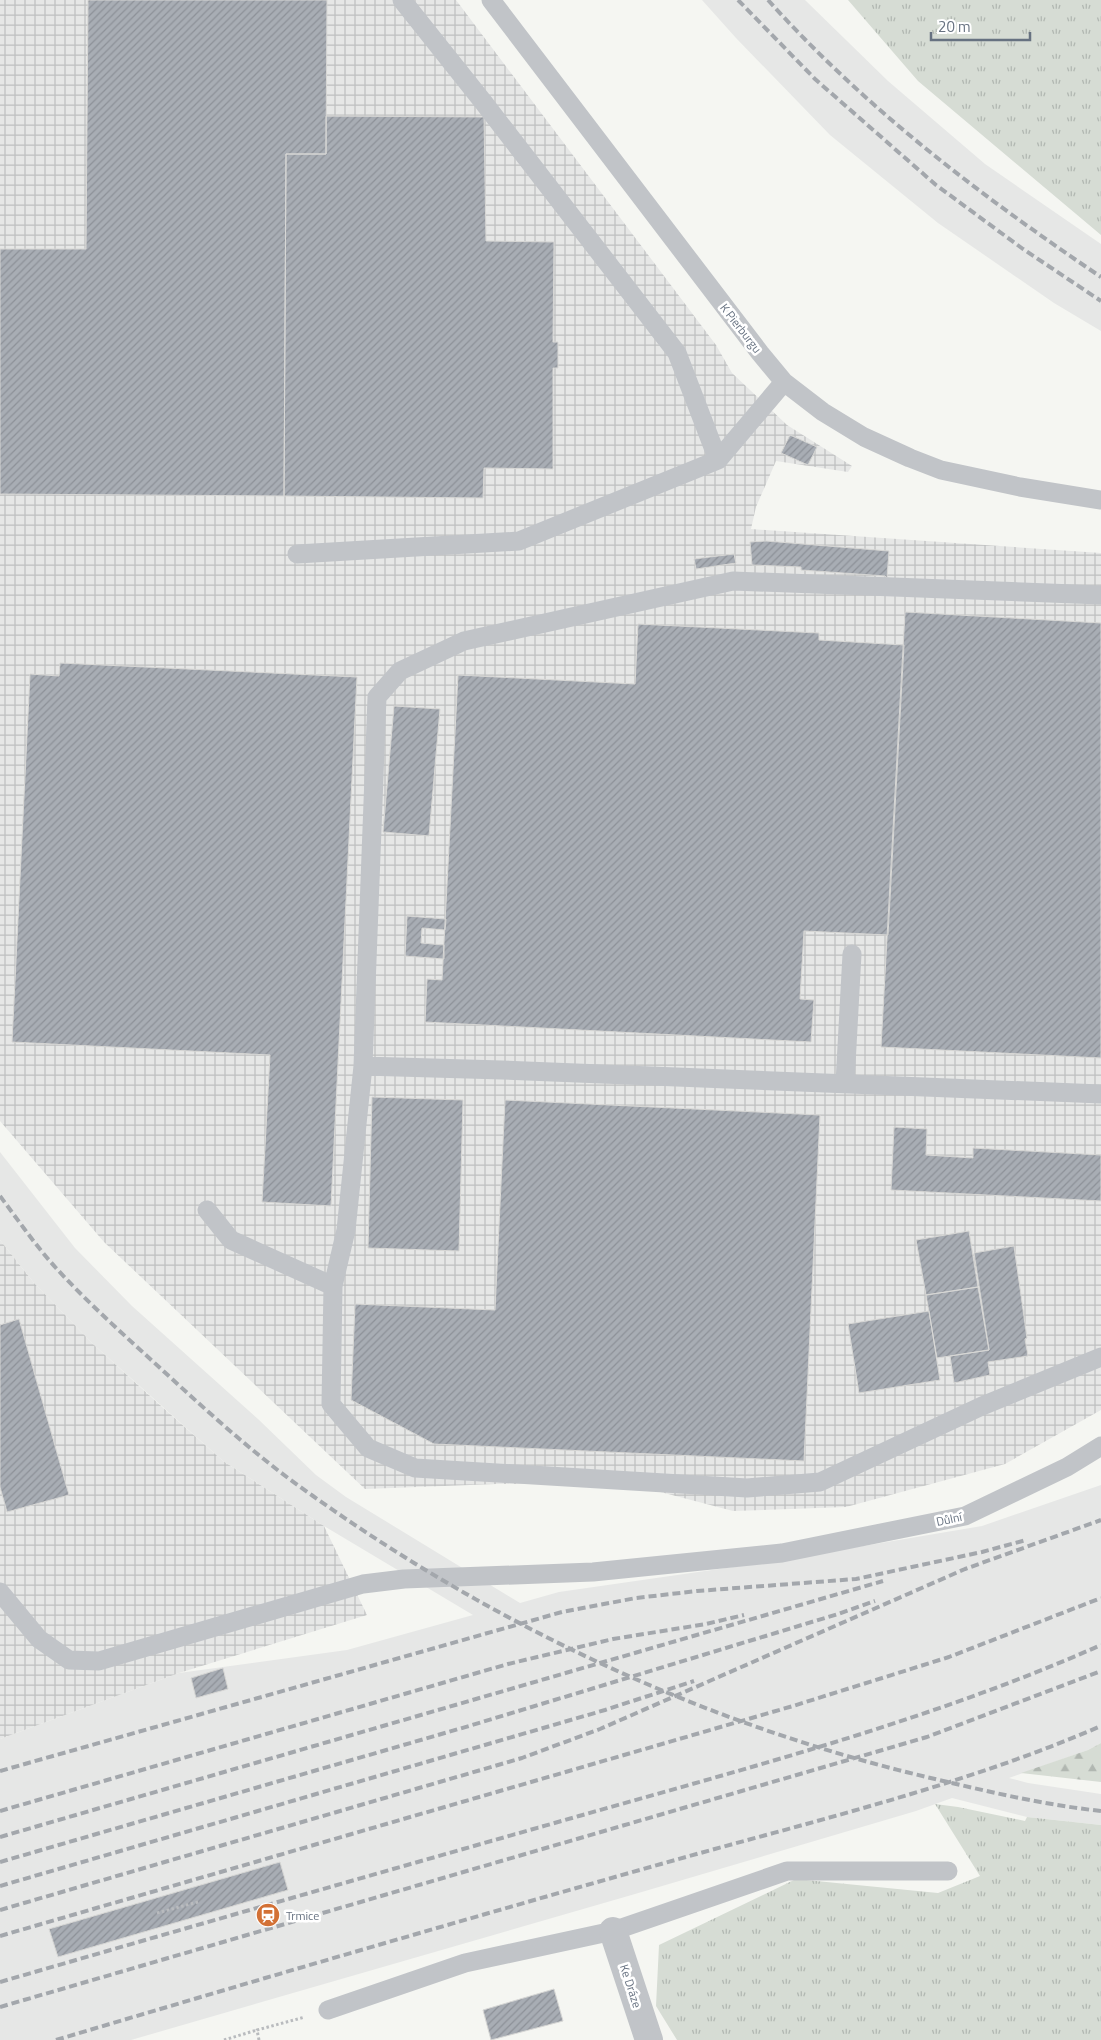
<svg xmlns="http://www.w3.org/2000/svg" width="1101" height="2040" viewBox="0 0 1101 2040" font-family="'Titillium Web',sans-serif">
  <defs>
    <pattern id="industrial-grid" width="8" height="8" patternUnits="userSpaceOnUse" patternTransform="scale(1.25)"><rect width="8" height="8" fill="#e6e7e6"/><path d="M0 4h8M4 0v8" fill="none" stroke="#bec0c0"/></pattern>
    <pattern id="grass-tufts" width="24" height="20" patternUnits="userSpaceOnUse" patternTransform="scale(1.25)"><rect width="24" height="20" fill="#d6dcd4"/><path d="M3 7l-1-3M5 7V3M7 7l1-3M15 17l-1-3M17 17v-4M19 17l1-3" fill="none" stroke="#b1b7b1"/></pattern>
    <pattern id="forest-firs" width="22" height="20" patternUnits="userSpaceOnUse" patternTransform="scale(1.25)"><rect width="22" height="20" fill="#d6dcd4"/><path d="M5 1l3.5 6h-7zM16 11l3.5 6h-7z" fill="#b1b7b1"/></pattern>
    <pattern id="building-hatch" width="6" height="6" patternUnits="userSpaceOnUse" patternTransform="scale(1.25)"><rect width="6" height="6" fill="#a8adb4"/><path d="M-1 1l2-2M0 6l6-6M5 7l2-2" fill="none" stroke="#8d9198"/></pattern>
  </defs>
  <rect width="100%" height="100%" fill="#f5f6f2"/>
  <!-- built -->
  <path fill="#e6e7e6" d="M702,0H805L888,81L985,164L1101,244V331L1054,303L938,223L830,135L736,38Z
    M0,1152L75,1248L132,1306L258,1419L316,1475L346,1497L520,1603L559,1592L768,1562L982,1526L1101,1485V1743L1088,1750L1009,1778L1028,1783L1101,1794V1825L1027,1817L952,1798L916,1811L635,1894L131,2040H0V1739L179,1673L347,1650L473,1615L324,1526L223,1461L94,1345L34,1283L0,1240Z"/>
  <!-- industrial -->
  <path fill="url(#industrial-grid)" d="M0,0H456L716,345L732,373L787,425L852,466L848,472L776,461L756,507L751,529L1101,553V1410L1005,1464L846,1507L733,1511L630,1484H496L365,1489L104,1242L0,1121Z
    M0,1240L34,1283L94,1345L160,1405L223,1461L324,1526L367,1615L179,1673L0,1739Z"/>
  <!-- grass -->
  <path fill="url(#grass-tufts)" d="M848,0H1101V235L918,81Z
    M935,1804L958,1807L1025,1821L1027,1817L1101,1825V2040H677L656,2006L659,1945L796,1879L938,1893L980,1876Z"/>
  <!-- forest -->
  <path fill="url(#forest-firs)" d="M1101,1743V1782L1021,1773L1088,1750Z"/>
  <!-- building -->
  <path fill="url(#building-hatch)" stroke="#d7d7d5" d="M88,0H327L326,154H286L284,496L0,494V249H86Z
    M326,116L484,117L486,241L554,242L553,342H558V368H553V469L484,468L483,498L284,496L286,154H326Z
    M790,435L817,447L808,465L781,453Z
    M766,541L889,551L887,578L885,576L801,570V567L752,565L750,542Z
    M734,554L736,563L696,569L694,559Z
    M905,612L1101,623V1058L881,1047Z
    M638,624L819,633V640L904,645L888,935L804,931L800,999L814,1000L811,1042L425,1022L427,979L442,980L458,675L635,684Z
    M60,663L357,677L331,1206L262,1202L270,1055L12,1042L30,674L59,676Z
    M394,706L440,709L429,836L383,832Z
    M407,916L446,919L445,930L422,928L421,943L444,945V959L405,956Z
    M372,1097L463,1100L459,1251L368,1248Z
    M505,1100L820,1115L804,1461L434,1444L351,1400L355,1304L495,1310Z
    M894,1127L927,1129L926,1155L973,1158V1148L1101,1155V1201L891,1190Z
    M969,1231L978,1287L926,1295L916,1240Z
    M1014,1246L1027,1338L1025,1339L1028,1356L988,1362L990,1375L954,1383L950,1356L989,1350L974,1253Z
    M978,1287L989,1350L937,1358L926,1295Z
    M929,1311L940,1380L859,1393L848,1324Z
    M19,1319L69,1495L7,1512L0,1487V1325Z
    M223,1668L228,1689L196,1698L191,1678Z
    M280,1862L288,1890L58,1957L49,1929Z
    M554,1989L563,2021L491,2040L483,2010Z"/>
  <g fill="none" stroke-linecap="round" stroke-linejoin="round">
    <!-- path -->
    <path stroke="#b9bbbe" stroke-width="3" stroke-dasharray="2.5 2.5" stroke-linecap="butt" d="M157,1913L198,1902
      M224,2040L257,2030
      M259,2040L257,2030L305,2017"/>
    <!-- service -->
    <path stroke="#c1c4c8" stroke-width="19" d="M402,0L484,103L677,353L718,460
      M491,0L760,353L784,382L823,412L864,437L910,458L941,470L1020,487L1101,500
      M297,554L519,541L718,460L784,382
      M363,1066L377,697L400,671L464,641L733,581L1101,595
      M845,1083L852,954
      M207,1210L231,1240L333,1286L346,1230L363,1066L502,1070L1101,1094
      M333,1286L331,1404L368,1448L415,1468L747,1488L820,1482L982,1406L1101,1357
      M0,1592L39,1639L69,1660L99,1661L363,1584L404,1579L593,1572L782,1553L965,1516L1067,1467L1101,1446
      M328,2010L465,1963L613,1931L787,1871H948"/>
    <!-- minor -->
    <path stroke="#c1c4c8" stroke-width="28" d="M613,1931L649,2040"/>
    <!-- rail -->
    <path stroke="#a3a7ac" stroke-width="4" stroke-dasharray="8 4" stroke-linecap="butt" d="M738,0L815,79L936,185L1023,249L1101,301
      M768,0C865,108 981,196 1101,277
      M0,1196C18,1220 36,1246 56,1268C88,1303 124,1335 159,1367C208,1412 258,1458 313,1496C500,1629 712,1727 935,1779C990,1792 1045,1805 1101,1811
      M0,1771L562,1612L636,1598L697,1591L856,1579L982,1552L1026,1540
      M0,1811L508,1664L613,1639L706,1624L744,1615
      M0,1837L883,1581
      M0,1862L469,1726L838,1614L875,1601
      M0,1886L605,1710L694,1681
      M0,1910L522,1758L600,1729L965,1569L1101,1520
      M0,1936L793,1706L949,1657L1101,1598
      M0,1982C193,1926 386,1871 579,1816C755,1766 934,1719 1101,1645
      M0,2007L927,1737L1101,1671
      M56,2040C257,1980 459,1921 661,1864C809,1822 960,1787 1101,1726"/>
  </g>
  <!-- icons -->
  <defs>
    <g id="station-disc" transform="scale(1.25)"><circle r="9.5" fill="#d37135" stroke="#fff"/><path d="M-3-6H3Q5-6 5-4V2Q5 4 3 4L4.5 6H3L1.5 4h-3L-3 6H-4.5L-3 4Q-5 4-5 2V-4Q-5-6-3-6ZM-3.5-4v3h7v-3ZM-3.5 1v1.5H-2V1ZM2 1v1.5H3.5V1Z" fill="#fff"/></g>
  </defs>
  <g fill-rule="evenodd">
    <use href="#station-disc" x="268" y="1915"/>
  </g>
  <g text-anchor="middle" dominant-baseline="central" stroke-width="5" stroke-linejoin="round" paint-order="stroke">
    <!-- street labels -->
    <g font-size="12" fill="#677281" stroke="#fff">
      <text transform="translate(741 328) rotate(52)">K Pierburgu</text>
      <text transform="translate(949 1519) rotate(-12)">Důlní</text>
      <text transform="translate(631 1986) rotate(72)">Ke Dráze</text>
    </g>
    <!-- poi labels -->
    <g font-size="12" fill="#677281" stroke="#fff" text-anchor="start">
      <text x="286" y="1915">Trmice</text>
    </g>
  </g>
  <!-- scale -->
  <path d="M931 32v8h99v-8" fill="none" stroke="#677281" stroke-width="2.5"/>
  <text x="938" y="32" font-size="15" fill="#677281" stroke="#ffffff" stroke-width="4" paint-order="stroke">20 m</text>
</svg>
